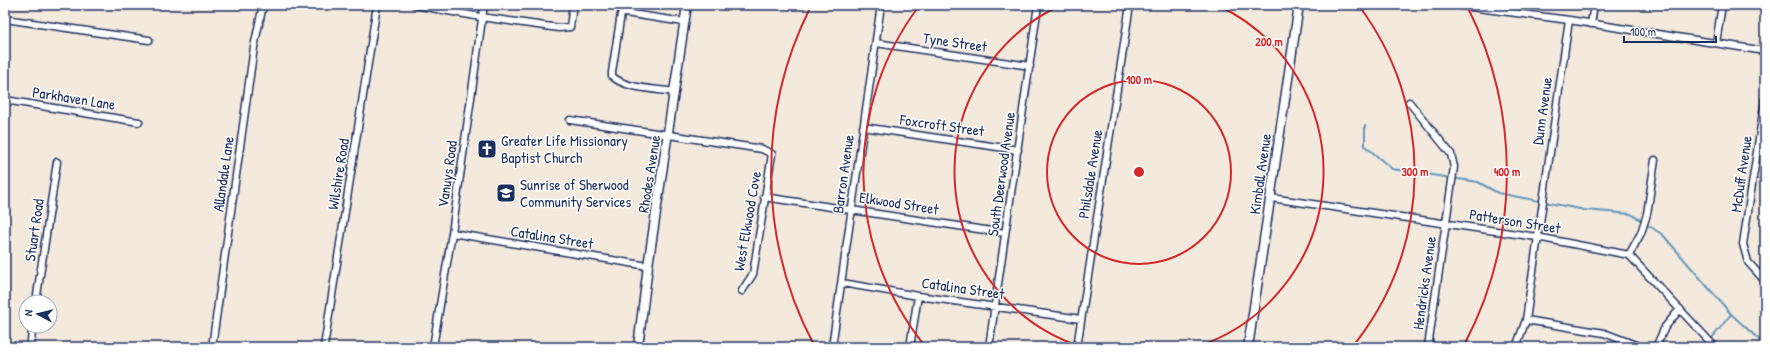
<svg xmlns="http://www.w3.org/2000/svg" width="1770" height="352" viewBox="0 0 1770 352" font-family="'Patrick Hand',sans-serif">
  <rect width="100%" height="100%" fill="#f4e9dd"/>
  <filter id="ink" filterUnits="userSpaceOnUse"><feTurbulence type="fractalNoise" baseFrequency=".025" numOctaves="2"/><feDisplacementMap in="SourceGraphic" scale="8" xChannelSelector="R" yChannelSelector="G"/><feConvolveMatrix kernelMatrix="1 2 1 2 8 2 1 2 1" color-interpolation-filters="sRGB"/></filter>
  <g filter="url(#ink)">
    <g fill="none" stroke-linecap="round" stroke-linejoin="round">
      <!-- stream -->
      <path stroke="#6397b8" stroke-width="2" d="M1365,126V146L1392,169L1478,182L1498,193L1585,210L1631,214L1663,235L1731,314
        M1705,347L1731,314L1765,345"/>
      <!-- minor casing -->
      <g stroke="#1b2f5e" stroke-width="9">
        <path id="minor" d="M415,5L481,17L559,28L570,27L573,5
          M1455,5L1569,20L1765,51
          M5,19L149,40
          M1591,24L1594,5
          M876,43L1030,66
          M1716,43L1722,5
          M675,92C657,89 625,89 612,76V72L621,14L625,13L684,22
          M1765,99L1743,244L1748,262L1765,281
          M5,100L139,122
          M1409,102L1451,154L1454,167L1428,347
          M570,120L762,149L772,154L753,274L742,291
          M863,127L1018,150
          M764,197L1005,233
          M1271,198L1537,237L1629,255L1715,347
          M452,233L648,266
          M1629,255L1641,233L1647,214L1655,160
          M842,283L918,296L1081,319
          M36,302L57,162
          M1526,320L1604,333L1641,347
          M30,347L33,326
          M212,347L254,47L263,5
          M324,347L377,5
          M433,347L452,233L484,5
          M832,347L881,5
          M910,347L918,296
          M989,347L1038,5
          M1077,347L1130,5
          M1516,347L1526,320L1569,20
          M1656,347L1665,327L1680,309"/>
      </g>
      <!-- secondary casing -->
      <g stroke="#1b2f5e" stroke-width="11">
        <path id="secondary" d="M638,347L648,266L687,5
          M1248,347L1299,5"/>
      </g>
      <!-- minor -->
      <use href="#minor" stroke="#fff" stroke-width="6"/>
      <!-- secondary -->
      <use href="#secondary" stroke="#fff" stroke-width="8"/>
    </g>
  </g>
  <!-- distance rings -->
  <g fill="none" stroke="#d62828" stroke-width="2">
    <circle cx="1139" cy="172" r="92"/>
    <path d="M1082 347A184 184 0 0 1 1061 5M1217 5A184 184 0 0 1 1196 347"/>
    <path d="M925 346A276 276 0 0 1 919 6M1359 6A276 276 0 0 1 1353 346"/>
    <path d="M814 345A368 368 0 0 1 810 8M1468 8A368 368 0 0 1 1464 345"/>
  </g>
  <!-- icons -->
  <defs>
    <g id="church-square" transform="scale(1)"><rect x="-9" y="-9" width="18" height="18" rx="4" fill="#1b2f5e" stroke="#fff"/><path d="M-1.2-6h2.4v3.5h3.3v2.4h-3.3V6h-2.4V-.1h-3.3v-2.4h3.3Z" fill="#fff"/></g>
    <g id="school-square" transform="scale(1)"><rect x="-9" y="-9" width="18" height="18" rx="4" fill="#1b2f5e" stroke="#fff"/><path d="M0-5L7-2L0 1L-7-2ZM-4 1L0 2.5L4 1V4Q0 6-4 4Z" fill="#fff"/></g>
  </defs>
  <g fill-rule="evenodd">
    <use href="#church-square" x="487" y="149"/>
    <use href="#school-square" x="506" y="193"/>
  </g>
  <g text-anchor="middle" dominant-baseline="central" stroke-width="3" stroke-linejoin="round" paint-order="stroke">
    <!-- street labels -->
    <g font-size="15" fill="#1b2f5e" stroke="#fff">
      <text transform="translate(955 42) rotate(8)">Tyne Street</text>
      <text transform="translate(74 98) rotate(9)">Parkhaven Lane</text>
      <text transform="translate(1542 111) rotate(-82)">Dunn Avenue</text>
      <text transform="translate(942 125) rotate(8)">Foxcroft Street</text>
      <text transform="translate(223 174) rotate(-82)">Allandale Lane</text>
      <text transform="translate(338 174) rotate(-81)">Wilshire Road</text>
      <text transform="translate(447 174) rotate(-82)">Vanuys Road</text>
      <text transform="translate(649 174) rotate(-81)">Rhodes Avenue</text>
      <text transform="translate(843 174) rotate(-82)">Barron Avenue</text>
      <text transform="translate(1001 174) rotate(-82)">South Deerwood Avenue</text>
      <text transform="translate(1090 174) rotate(-81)">Philsdale Avenue</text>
      <text transform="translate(1260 174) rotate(-82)">Kimball Avenue</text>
      <text transform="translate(1741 174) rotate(-82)">McDuff Avenue</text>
      <text transform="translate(899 203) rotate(9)">Elkwood Street</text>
      <text transform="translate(747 221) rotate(-80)">West Elkwood Cove</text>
      <text transform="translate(1515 221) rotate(9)">Patterson Street</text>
      <text transform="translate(34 230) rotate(-82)">Stuart Road</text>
      <text transform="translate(552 237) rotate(9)">Catalina Street</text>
      <text transform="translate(1424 283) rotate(-82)">Hendricks Avenue</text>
      <text transform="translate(963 288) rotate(8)">Catalina Street</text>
    </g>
    <!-- poi labels -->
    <g font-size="15" fill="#1b2f5e" stroke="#fff" text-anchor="start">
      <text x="501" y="140">Greater Life Missionary<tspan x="501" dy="17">Baptist Church</tspan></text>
      <text x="520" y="184">Sunrise of Sherwood<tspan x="520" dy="17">Community Services</tspan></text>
    </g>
  </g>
  <circle cx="1139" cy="172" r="6" fill="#d62828" stroke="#fff" stroke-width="2"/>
  <g font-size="12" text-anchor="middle" font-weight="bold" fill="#d62828" stroke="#fff" stroke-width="3" stroke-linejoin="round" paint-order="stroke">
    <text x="1269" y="46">200 m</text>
    <text x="1139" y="84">100 m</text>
    <text x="1415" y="176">300 m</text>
    <text x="1507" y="176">400 m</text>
  </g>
  <!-- margin -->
  <rect width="1770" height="352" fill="none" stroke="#fff" stroke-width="20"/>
  <rect x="10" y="10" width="1750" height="332" fill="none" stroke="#1b2f5e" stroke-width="1.5" filter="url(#ink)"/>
  <!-- north arrow -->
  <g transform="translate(38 314) rotate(277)"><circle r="19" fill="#ffffff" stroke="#a4acbf"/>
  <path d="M0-3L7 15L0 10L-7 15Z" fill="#1b2f5e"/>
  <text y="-6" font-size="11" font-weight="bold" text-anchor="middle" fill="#1b2f5e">N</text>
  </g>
  <!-- scale -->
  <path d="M1624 36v6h92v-6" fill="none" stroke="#1b2f5e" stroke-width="2"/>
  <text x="1630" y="36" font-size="12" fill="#1b2f5e" stroke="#ffffff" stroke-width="3" paint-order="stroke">100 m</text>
</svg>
